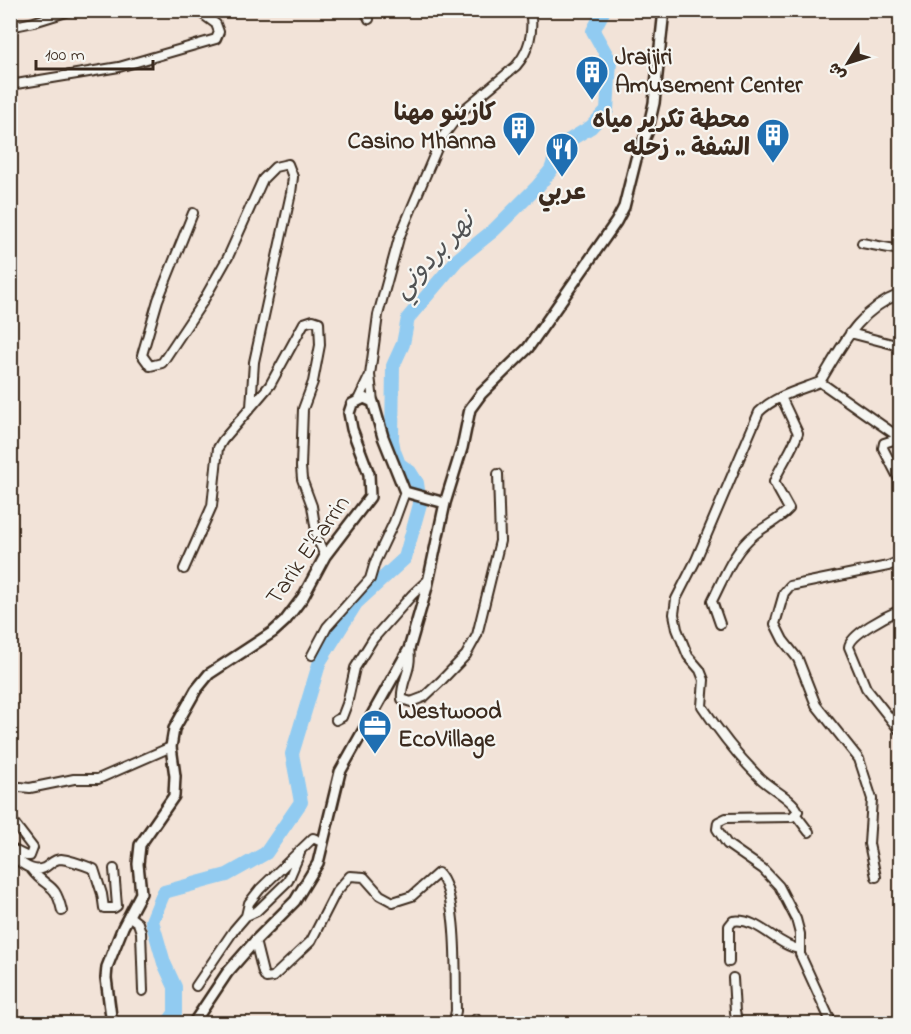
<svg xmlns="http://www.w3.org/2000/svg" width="911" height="1034" viewBox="0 0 911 1034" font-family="'Indie Flower','Playpen Sans Arabic',sans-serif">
  <rect width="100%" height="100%" fill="#f2e3d8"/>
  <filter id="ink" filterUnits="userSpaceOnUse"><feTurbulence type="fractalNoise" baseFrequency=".0167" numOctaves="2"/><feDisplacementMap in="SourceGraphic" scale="12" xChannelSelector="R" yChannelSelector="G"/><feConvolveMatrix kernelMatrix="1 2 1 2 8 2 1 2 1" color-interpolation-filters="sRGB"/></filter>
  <g filter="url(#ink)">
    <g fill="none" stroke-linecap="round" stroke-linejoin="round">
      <!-- river -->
      <path stroke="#91cbf1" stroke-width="14" d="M167,1024L175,1013V987L164,963L152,921L164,892L227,875L266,853L301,802L292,754L320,661L356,603L405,558L420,504L417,483L410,472L399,464L394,451L392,440L393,366L403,344L408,318L457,260L494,230L538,186L551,170L555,158L563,144L591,127L607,110L610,61L593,31L604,10"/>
      <!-- minor casing -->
      <g stroke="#3b2a1e" stroke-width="12">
        <path id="minor" d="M365,10L369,19
          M10,27L34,22L73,10
          M10,85L119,67L216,39L219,32L216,24L197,10
          M193,213L158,300L142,355L150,366L162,363L202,303L228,257L263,179L275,167L288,164L293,177L291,193L254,362L251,407
          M862,243L900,250
          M850,333L900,346
          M370,375L378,315L399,238L441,139L462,111L516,66C529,51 534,31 530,10
          M820,382L900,438
          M358,400L370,375L373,402
          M900,438L884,443L883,448L900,481
          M184,569L212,506L218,448L223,440L270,385L304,323L313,320L319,322L320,345L313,382L303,409L301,467L302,479L312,506L317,538L325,556
          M900,610C888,615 850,634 849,647L866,688L900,731
          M720,624L712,601C724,578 733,551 755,534C767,525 779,520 789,509L774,482C781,464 792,451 798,433L781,397
          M409,649C413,671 400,681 402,699L411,702L424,697L440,682L466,655L477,635L500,541L498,474
          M312,655L327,627L370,579L375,562L394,522L405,492
          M336,720L342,717L347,704L355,668L373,639L412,595L427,581
          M10,786L30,788L74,779H98L171,747
          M796,815L809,832
          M10,818L33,848L30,856H26L10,848
          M10,852C18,861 31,874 44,868C50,865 53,859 61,859C71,860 84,865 94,869L102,894L104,908H114L117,906L114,869
          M31,869C47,890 55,880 62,911
          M876,877L869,844L872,799L859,759L816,705L798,659L783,640L775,624L784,593L790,586L888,566L900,561
          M129,916L138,923L141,932L143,991
          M246,916L257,911L288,881L300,853
          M255,941L263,973L266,978L273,977L311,941L336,892L350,876L364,877L380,895L393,902L412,896L438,873C459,892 455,981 456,1011L453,1024
          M729,962V926L733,921C758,917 776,945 799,949
          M733,978L735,1012L738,1024
          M196,986L234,930L246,916L249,903L260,889L313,838L322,842
          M472,1024L476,1019
          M832,1024L800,954V934L796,919L779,886L763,869L727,844L717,829L718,822L726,818L792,817L798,811C792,798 769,788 759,777C738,756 718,730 702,706L704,680L700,670L688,656L677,629L674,614L676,599L696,560L759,412C775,396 799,390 820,382C842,346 858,310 900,294"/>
      </g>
      <!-- tertiary casing -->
      <g stroke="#3b2a1e" stroke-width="14">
        <path id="tertiary" d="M112,1024L106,978L107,967L123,927L141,893L138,864L140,845L174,796L175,776L171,747L174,729L196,690L209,674L273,632L285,621L303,597L325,556L370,497L369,474L352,429L349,413L352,404L364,398L373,402L383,437L405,492L445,503
          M193,1024L227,973L255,941L295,901L318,863L340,772L409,649L427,587L445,503L462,448L470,409L481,394L528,348L616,222L624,207L636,159L647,133L654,103L664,10"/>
      </g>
      <!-- minor -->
      <use href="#minor" stroke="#f6f6f2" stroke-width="8"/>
      <!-- tertiary -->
      <use href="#tertiary" stroke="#f6f6f2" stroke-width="9"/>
    </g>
  </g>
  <!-- icons -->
  <defs>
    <g id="building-pin" transform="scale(1.725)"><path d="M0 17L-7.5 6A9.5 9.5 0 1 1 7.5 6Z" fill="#1f6fb2" stroke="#f6f6f2"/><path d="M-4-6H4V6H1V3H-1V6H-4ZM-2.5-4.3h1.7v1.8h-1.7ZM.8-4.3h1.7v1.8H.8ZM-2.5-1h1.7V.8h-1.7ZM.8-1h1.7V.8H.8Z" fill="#fff"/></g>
    <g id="restaurant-pin" transform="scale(1.725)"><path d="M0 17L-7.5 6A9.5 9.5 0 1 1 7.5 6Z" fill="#1f6fb2" stroke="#f6f6f2"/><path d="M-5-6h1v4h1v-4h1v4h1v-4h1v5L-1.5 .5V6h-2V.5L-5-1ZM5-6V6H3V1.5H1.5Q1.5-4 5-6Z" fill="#fff"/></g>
    <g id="office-pin" transform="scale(1.725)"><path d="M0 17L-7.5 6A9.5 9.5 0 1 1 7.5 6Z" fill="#1f6fb2" stroke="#f6f6f2"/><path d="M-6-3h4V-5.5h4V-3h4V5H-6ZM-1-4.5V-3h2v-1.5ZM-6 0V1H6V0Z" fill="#fff"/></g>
  </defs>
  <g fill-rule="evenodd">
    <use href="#building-pin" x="592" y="72"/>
    <use href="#building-pin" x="519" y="128"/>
    <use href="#building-pin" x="773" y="135"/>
    <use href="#restaurant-pin" x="562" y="149"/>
    <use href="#office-pin" x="375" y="726"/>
  </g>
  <g text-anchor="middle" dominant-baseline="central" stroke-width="4.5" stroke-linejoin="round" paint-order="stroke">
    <!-- poi labels -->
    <g font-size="24" font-weight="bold" fill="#3b2a1e" stroke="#f6f6f2" text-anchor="start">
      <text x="615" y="58">Jraijiri<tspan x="615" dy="28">Amusement Center</tspan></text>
      <text x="496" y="114" text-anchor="end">كازينو مهنا<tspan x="496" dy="28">Casino Mhanna</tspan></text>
      <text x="750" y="121" text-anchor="end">محطة تكرير مياه<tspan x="750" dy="28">الشفة .. زحله</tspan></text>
      <text x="562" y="193" text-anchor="middle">عربي</text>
      <text x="398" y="712">Westwood<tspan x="398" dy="28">EcoVillage</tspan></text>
    </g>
    <!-- street labels -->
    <g font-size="24" fill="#3b2a1e" stroke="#f6f6f2">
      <text transform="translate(309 551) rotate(-55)">Tarik E'farrin</text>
    </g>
    <!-- water labels -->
    <g font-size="26" font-style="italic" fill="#505253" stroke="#f6f6f2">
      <text transform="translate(435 256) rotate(-47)">نهر بردوني</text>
    </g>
  </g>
  <!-- margin -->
  <rect width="911" height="1034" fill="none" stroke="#f6f6f2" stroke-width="36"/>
  <rect x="18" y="18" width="875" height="998" fill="none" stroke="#3b2a1e" stroke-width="2" filter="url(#ink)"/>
  <!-- north arrow -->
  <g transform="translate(848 63) rotate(232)" stroke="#f6f6f2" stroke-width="4.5" paint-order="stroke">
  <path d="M0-4.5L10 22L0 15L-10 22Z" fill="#3b2a1e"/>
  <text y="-9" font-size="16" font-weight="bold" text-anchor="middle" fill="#3b2a1e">ش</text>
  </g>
  <!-- scale -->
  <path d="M36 60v9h117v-9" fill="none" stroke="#3b2a1e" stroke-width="3"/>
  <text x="45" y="60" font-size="18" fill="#3b2a1e" stroke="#f6f6f2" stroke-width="4.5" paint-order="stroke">100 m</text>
</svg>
